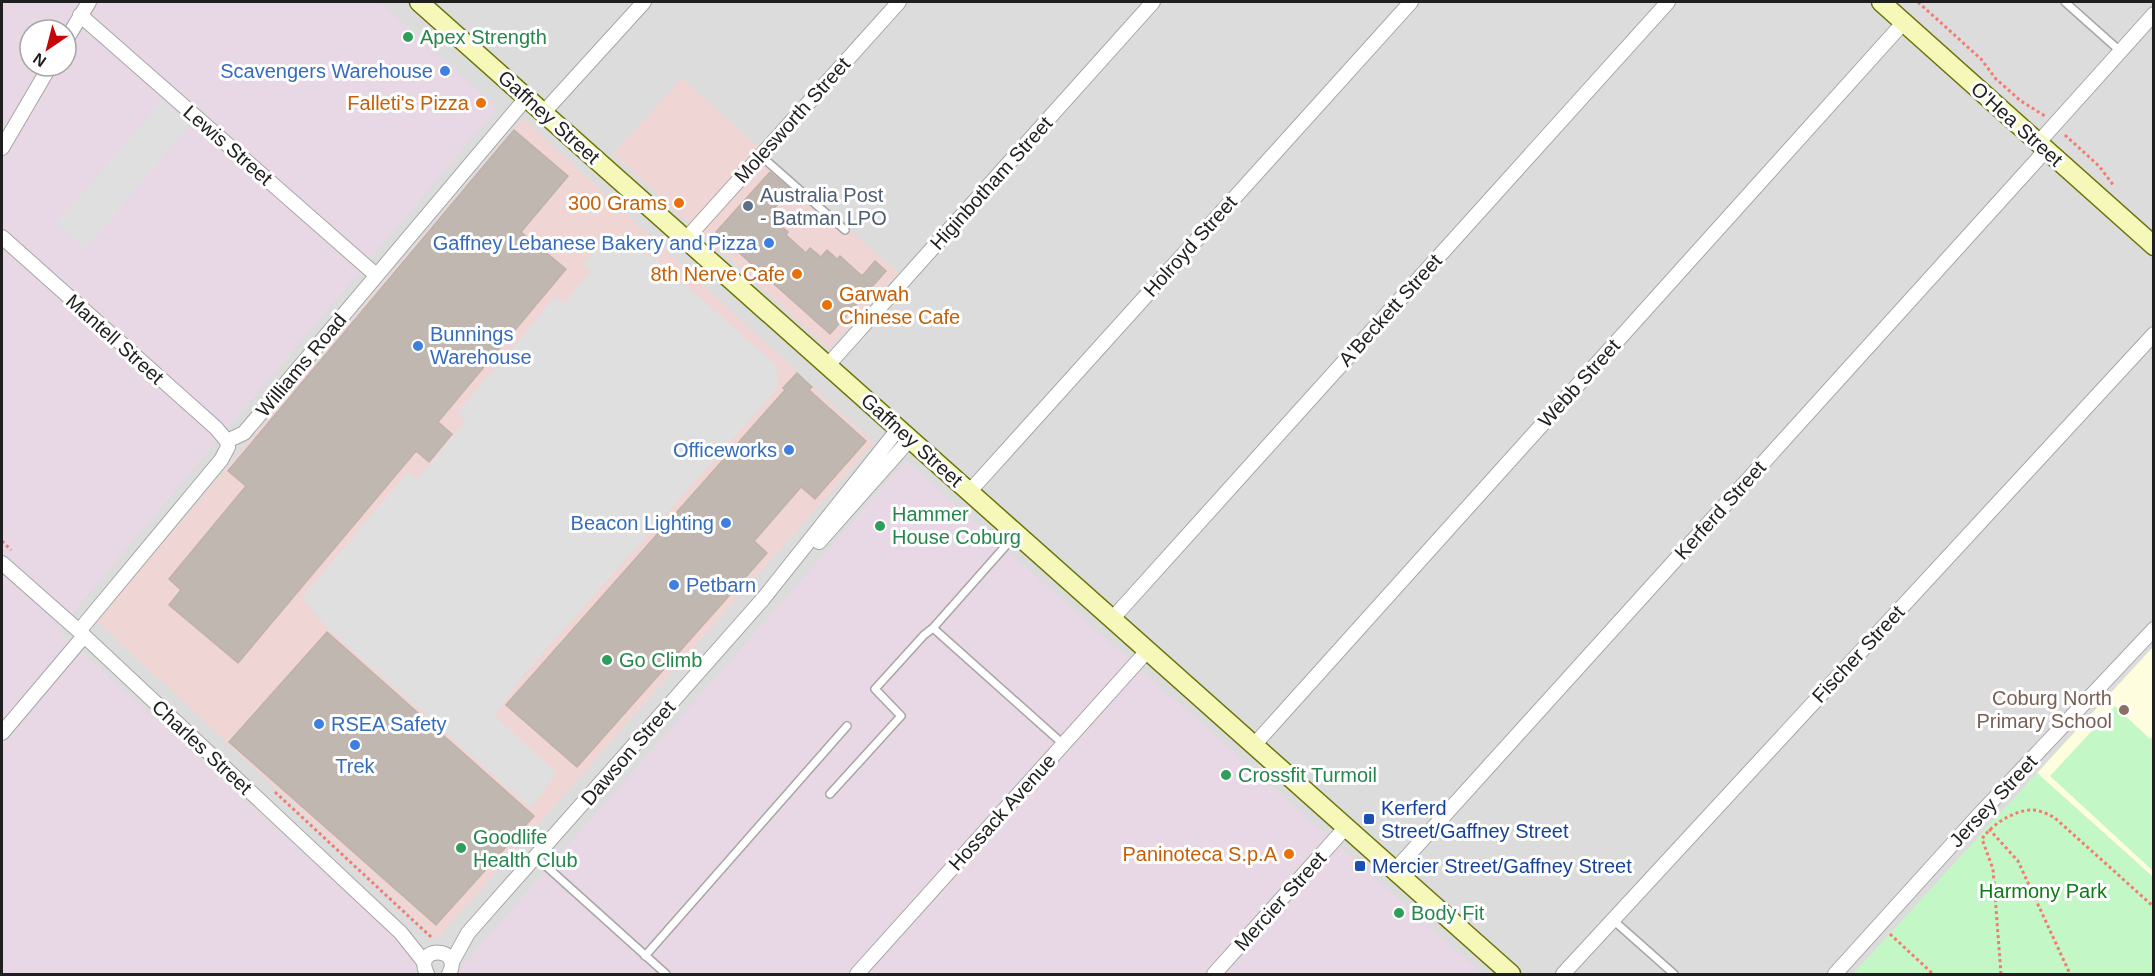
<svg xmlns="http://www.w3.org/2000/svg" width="2155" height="976" viewBox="0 0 2155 976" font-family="Arial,sans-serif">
  <rect width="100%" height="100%" fill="#efece5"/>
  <!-- residential -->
  <path fill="#dddcdc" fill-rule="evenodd" d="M3,2H2153V974H2V5ZM30,30H66V66H30Z"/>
  <!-- commercial -->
  <path fill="#f0d5d5" d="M682,78L898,273L829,349L613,154Z
    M523,118L874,443L437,939L97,621Z"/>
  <!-- industrial -->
  <path fill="#e8d7e5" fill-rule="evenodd" d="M3,2H380L497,108L58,630L436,974H2V5ZM30,30H66V66H30Z
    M906,461L1483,974H455Z"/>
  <!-- education -->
  <path fill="#fefedf" d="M2153,647V877L2037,773Z"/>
  <!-- park -->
  <path fill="#c3f8c6" d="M2115,706L2150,739L2153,736V871L2050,776Z
    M2037,773L2153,877V974H1853Z"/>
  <!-- parking -->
  <path fill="#dfdfdf" d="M162,100L191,124L85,249L56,224Z
    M604,239L655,258L776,365L778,388L523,675L495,716L557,773L531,808L326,627L302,597L408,472L417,479L466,421L457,413L555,297L564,304L591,271L583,264Z"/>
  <!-- building -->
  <path fill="#c0b7b1" stroke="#c0b2a8" stroke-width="1.5" d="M514,130L568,176L521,232L566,269L438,422L452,434L429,462L416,451L238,663L169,605L181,590L169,579L246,486L228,471Z
    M770,172L791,190L768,215L788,232L786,235L806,253L810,248L821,257L827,250L837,259L840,256L862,276L875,261L886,271L830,334L716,232Z
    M797,373L812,387L809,390L866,441L815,499L801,487L754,541L767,553L577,767L506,705L785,390L783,388Z
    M327,632L534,816L436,925L229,742Z"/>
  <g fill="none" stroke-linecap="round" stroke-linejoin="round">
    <!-- lane casing -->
    <g stroke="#a6a6a6" stroke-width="10">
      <path id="lane" d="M2065,2L2120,51
        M760,155L845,230
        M1017,533L933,628L1063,744
        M830,794L901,716L875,689L924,635L933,628
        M536,857L666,974
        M1613,920L1674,974
        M645,956L847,726"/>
    </g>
    <!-- street casing -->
    <g stroke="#a6a6a6" stroke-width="16">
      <path id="street" d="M80,15L376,275
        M66,40L89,2
        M544,112L644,2
        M2038,143L2154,14
        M2,148L50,66
        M2,237L216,428L227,441
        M686,239L899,2
        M828,365L1153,2
        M227,441L244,433L527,97
        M970,491L1411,2
        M819,542L911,438
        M2,563L79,631L401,933L424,962
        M1113,618L1668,2
        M79,631L221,460L228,447L227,441
        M2,733L84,636
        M1254,745L1904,22
        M1395,870L2046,150
        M452,962L468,933L763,599L899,428
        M427,974C412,945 464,946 449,974
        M857,974L1148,650
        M1214,974L1346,827
        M1563,974L2154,334
        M1835,974L1977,817L2154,629"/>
    </g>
    <!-- secondary casing -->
    <g stroke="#6a7408" stroke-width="21">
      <path id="secondary" d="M419,2L1511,974
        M1881,2L2154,246"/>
    </g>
    <!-- path -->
    <path stroke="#f67b6f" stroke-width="3" stroke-dasharray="3 3" stroke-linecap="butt" d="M1918,2L1981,59L1996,79L2021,101L2045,116
      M2065,135L2099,166L2114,186
      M2,541L11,550
      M275,792L431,937
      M1989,829L2018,861L2070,974
      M1890,934L1933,974
      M2001,974L1993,869L1982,839C1991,825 2014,810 2032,810C2040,810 2048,814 2055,818L2154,907"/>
    <!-- lane -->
    <use href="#lane" stroke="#fff" stroke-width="7"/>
    <!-- street -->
    <use href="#street" stroke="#fff" stroke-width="14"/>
    <!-- secondary -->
    <use href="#secondary" stroke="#f6f8ba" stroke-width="18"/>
  </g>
  <!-- markers -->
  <g fill="#2e9e5b" stroke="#fff" stroke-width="2">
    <circle cx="408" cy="37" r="6"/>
    <circle cx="880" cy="526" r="6"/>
    <circle cx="607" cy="660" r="6"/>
    <circle cx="1226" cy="775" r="6"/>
    <circle cx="461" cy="848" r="6"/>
    <circle cx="1399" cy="913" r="6"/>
  </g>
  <g fill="#3f7fe0" stroke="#fff" stroke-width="2">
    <circle cx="445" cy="71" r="6"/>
    <circle cx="769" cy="243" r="6"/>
    <circle cx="418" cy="346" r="6"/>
    <circle cx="789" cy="450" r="6"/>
    <circle cx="726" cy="523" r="6"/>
    <circle cx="674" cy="585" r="6"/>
    <circle cx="319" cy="724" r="6"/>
    <circle cx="355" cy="745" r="6"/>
  </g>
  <g fill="#e8710a" stroke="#fff" stroke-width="2">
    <circle cx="481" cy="103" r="6"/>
    <circle cx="679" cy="203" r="6"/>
    <circle cx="797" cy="274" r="6"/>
    <circle cx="827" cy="305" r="6"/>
    <circle cx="1289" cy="854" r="6"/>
  </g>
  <circle fill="#5c6f8a" stroke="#fff" stroke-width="2" cx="748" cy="206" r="6"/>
  <circle fill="#8d6e63" stroke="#fff" stroke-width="2" cx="2124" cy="710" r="6"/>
  <g fill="#1a4fb4" stroke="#fff" stroke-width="2">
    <rect x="1363" y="813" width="12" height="12" rx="3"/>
    <rect x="1354" y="860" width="12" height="12" rx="3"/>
  </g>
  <g text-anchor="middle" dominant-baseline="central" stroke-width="6" stroke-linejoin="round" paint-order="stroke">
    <!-- leisure labels -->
    <g font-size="20" fill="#27864d" stroke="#fff" text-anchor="start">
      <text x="420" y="37">Apex Strength</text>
      <text x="892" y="514">Hammer<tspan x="892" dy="23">House Coburg</tspan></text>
      <text x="619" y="660">Go Climb</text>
      <text x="1238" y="775">Crossfit Turmoil</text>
      <text x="473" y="837">Goodlife<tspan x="473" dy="23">Health Club</tspan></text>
      <text x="1411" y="913">Body Fit</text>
    </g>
    <!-- shop labels -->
    <g font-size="20" fill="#366cbe" stroke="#fff" text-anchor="end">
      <text x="433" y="71">Scavengers Warehouse</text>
      <text x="757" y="243">Gaffney Lebanese Bakery and Pizza</text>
      <text x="430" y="334" text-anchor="start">Bunnings<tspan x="430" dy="23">Warehouse</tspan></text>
      <text x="777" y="450">Officeworks</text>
      <text x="714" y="523">Beacon Lighting</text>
      <text x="686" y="585" text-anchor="start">Petbarn</text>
      <text x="331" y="724" text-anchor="start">RSEA Safety</text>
      <text x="355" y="766" text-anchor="middle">Trek</text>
    </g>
    <!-- food labels -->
    <g font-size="20" fill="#c56008" stroke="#fff" text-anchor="end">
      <text x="469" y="103">Falleti's Pizza</text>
      <text x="667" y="203">300 Grams</text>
      <text x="785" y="274">8th Nerve Cafe</text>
      <text x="839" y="294" text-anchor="start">Garwah<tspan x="839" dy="23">Chinese Cafe</tspan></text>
      <text x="1277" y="854">Paninoteca S.p.A</text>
    </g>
    <!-- street labels -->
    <g font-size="20" fill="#1f1f1f" stroke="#fff">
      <text transform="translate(549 117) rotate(42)">Gaffney Street</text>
      <text transform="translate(792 120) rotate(-48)">Molesworth Street</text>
      <text transform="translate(2017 124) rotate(42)">O'Hea Street</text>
      <text transform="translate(228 145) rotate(41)">Lewis Street</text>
      <text transform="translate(991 183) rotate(-48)">Higinbotham Street</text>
      <text transform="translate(1190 246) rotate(-48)">Holroyd Street</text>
      <text transform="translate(1390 310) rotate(-48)">A'Beckett Street</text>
      <text transform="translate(115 339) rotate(42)">Mantell Street</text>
      <text transform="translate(301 365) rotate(-50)">Williams Road</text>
      <text transform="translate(1579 383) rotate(-48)">Webb Street</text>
      <text transform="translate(912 440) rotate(42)">Gaffney Street</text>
      <text transform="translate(1720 510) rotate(-48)">Kerferd Street</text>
      <text transform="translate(1858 654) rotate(-47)">Fischer Street</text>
      <text transform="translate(202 747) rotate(43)">Charles Street</text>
      <text transform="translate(628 753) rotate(-49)">Dawson Street</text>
      <text transform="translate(1993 801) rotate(-47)">Jersey Street</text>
      <text transform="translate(1002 812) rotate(-48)">Hossack Avenue</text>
      <text transform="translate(1280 901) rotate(-48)">Mercier Street</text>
    </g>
    <!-- service labels -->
    <g font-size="20" fill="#4e5e75" stroke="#fff" text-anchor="start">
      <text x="760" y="195">Australia Post<tspan x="760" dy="23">- Batman LPO</tspan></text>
    </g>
    <!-- education labels -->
    <g font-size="20" fill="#785e54" stroke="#fff" text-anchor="end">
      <text x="2112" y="698">Coburg North<tspan x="2112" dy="23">Primary School</tspan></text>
    </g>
    <!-- transit labels -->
    <g font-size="20" fill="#164399" stroke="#fff" text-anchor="start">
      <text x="1381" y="808">Kerferd<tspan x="1381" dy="23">Street/Gaffney Street</tspan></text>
      <text x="1372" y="866">Mercier Street/Gaffney Street</text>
    </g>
    <!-- park labels -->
    <g font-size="20" fill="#0e7b16" stroke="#fff">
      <text x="2043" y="891">Harmony Park</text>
    </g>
  </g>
  <!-- border -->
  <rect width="2155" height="976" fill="none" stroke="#1f1f1f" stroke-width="6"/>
  <!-- north arrow -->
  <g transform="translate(48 48) rotate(215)"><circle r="28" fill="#ffffff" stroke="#a5a5a5" stroke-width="1.5"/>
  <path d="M0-4.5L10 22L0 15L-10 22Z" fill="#c80508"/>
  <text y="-9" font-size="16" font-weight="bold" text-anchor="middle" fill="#1f1f1f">N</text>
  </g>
</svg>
